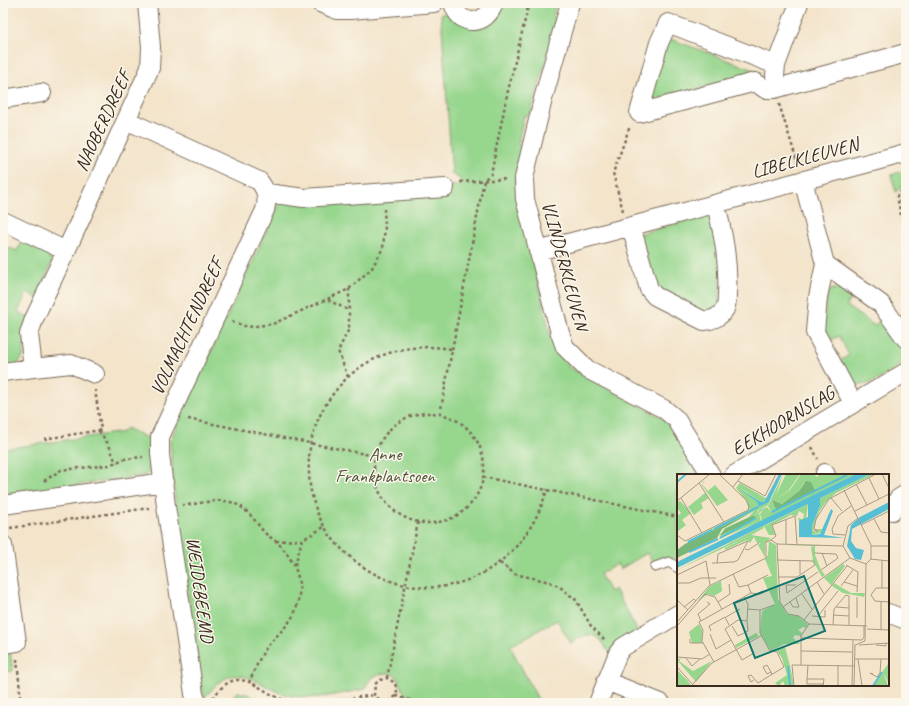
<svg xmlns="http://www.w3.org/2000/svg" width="909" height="706" viewBox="0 0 909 706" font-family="Caveat,sans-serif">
  <rect width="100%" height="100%" fill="#fbf7ec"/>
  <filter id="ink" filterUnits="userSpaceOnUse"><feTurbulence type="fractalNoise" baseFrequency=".025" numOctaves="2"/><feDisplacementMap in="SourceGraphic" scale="8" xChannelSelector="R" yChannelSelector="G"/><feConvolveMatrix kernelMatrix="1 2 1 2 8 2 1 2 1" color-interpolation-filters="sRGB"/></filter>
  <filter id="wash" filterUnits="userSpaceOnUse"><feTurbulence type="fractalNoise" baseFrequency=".012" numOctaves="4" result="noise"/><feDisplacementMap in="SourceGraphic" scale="16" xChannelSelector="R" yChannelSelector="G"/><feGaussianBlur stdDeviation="0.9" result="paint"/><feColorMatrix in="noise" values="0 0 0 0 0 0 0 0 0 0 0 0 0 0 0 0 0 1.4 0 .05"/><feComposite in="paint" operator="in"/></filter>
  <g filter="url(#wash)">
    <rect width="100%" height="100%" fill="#f3e4ca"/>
    <!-- green -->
    <path fill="#96d68d" stroke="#688056" d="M502,3H556L553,15L557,22L531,113L524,116L518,143L522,149L515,182L551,338L555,350L569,367L663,418L672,428L700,475H678V559L675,558L654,565L647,553L620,569L617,564L600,574L610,592L615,589L637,630L611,653C606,650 606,648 603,643C594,629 582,636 571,643L557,620L510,646L540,703H433L405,694L397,677L391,673C379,673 369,676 365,689C339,694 314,701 288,695C266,691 243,663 220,682C214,686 210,692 205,697L202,692L176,510L170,441L280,202L462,185L460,179L452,174L441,14L451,13L477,28C491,25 501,18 502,3Z
      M668,38L762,73L648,101Z
      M906,170V182L896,192L891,175Z
      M710,214L722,261L719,308L709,314L658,290L639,234Z
      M24,237C37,243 48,247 52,262L37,298L27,292L18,312L29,318L23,357L17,365L3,367V245L17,251Z
      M840,287L853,295L846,306L875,326L883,315C888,323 905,348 904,357C902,369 867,389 856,384C848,380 844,368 840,361L849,355L839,336L829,341L823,328L828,291Z
      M126,428L152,440C154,454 156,464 146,475L3,496V449L123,432Z
      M10,651L13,671L3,672V652Z
      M238,692L247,694L264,703H230L229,699Z"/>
  </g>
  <g filter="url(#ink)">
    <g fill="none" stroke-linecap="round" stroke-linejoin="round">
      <!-- lane casing -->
      <g stroke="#7b6b5a" stroke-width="11">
        <path id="lane" d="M655,567L669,562L678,568"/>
      </g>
      <!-- street casing -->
      <g stroke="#7b6b5a" stroke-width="20">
        <path id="street" d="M320,3L337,10H351L434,3
          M453,3C459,28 487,26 494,3
          M570,3L543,99L524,178L525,199L560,333L565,347L587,369L664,409L676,419L711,475
          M776,65L668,23L659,43L639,113L755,82L765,89H774L906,53
          M775,76L776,65L799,3
          M3,99L42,93
          M126,120L259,181C267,191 268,198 265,210L160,437V454L166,506L194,694L197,703
          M803,180L825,264L818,297L815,332L853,403
          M267,193L304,198L445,188
          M3,221L66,251L150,68L151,47L147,3
          M631,226L649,289L655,296L704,321C713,320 721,316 725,309C727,305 727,298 727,294C729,262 723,234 716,204
          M538,251L906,153
          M825,264L881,304L906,339
          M33,368L71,364L95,374
          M3,372L33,368L29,334L34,319L66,251
          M825,473L826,475
          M734,475L906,372
          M3,505L164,482
          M892,511L898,499L906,494
          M3,545L17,642L3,644
          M888,613L906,620
          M606,681L661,703
          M598,703L618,653L623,647L678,614"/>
      </g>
      <!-- path -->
      <path stroke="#7b6b5a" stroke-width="2.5" stroke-dasharray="3 3" stroke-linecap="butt" d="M779,104L798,164
        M460,182L507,179
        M906,186L897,196L902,220L906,223
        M623,211L613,173L630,126
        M328,300L348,310
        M232,322L248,327L273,324L349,289L372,268L383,248L385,226L384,209
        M451,349C408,342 365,354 337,389C317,413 307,442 309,473C310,505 324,534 348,555C421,621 522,580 547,489
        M348,377L338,351L349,329V289
        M374 468a55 55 0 1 1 110 0a55 55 0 1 1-110 0Z
        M440,414L484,180L491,174L507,95L529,3
        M188,419L375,456
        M99,431L109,445L116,463
        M44,439L101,430L95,390
        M812,447L818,459
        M483,477L678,517
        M44,481L61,470L109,465L124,459L143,457
        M182,505C198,505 215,498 230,502C246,506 254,520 264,532C268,536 273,539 278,543C297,563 305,585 295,612C289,626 276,635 267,647C259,657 255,671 249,682
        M10,528L149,508
        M276,541L302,540L324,527
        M500,563L515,574L550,582L560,587L576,600L591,626L606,641
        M295,565L302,540
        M17,659L21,703
        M387,678L418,522
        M396,696L420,703
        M213,698C219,690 226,681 237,680C254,679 268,696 285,700C313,706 346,699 374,695
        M392,701L398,703
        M384,703L374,695L375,684L380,680L387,678L395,683L397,692L393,700L386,703"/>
      <!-- lane -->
      <use href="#lane" stroke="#fff" stroke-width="9"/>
      <!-- street -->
      <use href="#street" stroke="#fff" stroke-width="18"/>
    </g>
  </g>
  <g text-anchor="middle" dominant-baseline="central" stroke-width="3" stroke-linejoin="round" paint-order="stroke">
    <!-- street labels -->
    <g font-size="19" fill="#3b2a1e" stroke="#fbf7ec">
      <text transform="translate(103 121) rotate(-65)">NAOBERDREEF</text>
      <text transform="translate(805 158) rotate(-15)">LIBELKLEUVEN</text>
      <text transform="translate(565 266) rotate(75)">VLINDERKLEUVEN</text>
      <text transform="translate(187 327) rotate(-65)">VOLMACHTENDREEF</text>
      <text transform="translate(783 421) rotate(-31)">EEKHOORNSLAG</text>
      <text transform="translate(200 590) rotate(82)">WEIDEBEEMD</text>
    </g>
    <!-- park labels -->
    <g font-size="19" fill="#52553a" stroke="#fbf7ec">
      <text x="385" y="454">Anne<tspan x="385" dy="22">Frankplantsoen</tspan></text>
    </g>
  </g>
  <!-- overview -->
  <g transform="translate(677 474)">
    <rect width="212" height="212" fill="#f3e4ca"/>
    <path d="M106,0L99,21L109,0H123L112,16L101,24L113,16L124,0H136L140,3L143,0H179L85,47L83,40L86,36L90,33L94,38L91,32ZM127,9L138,17L99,36L95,26L105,30L122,17ZM193,0H198L159,19L149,28L142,38L136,56L139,59L140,55H145L143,59L135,61V52L143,32V24ZM28,5L25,10L31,17L38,11L51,26L40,32L25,11V9ZM63,9L90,25L87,28L82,27L62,13L80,28L81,33L93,26L91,31L81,36L79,42L82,36L90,32L82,39L84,47L42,65L48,54L72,43L77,37L10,70L11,67L72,36L69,26L59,14ZM28,19L32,24L24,29L26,34L17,41L11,33ZM3,27L14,39L5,46L9,51L0,58V42L4,39L0,34V28ZM131,30L129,45L122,47L121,44L126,45L127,40L122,37L120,42L114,41L95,51L98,61H92L87,52ZM86,52L87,54L76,60L0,96ZM74,61L94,64L88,69V83L81,71L84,69H80L77,63L73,69L70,66L48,76V74ZM92,67L99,71L101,125L110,140L121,142L131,150L129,154L126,153L121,156L125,159L124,162L118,161L116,164L123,170H107L94,177L83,159L85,137L98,130L92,117L96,114L91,116L86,104L95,102L88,85L91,81ZM108,71H145L138,72V81L144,96L148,101L145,103L136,87L134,73L137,72ZM166,90L168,92L154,111L147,104ZM44,107L45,117L37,122L31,120L21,127L32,113ZM157,109L174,119H188L187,123L166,119L155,112ZM22,150L25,156V169H15L12,158ZM79,159L82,162L59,174L58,171ZM108,173L113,192L117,212H108L106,207L102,212L98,209L110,201L105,184L100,177H96ZM4,184L2,187L16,197L35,187L19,208L0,186ZM211,186H212V210L206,198L211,212H198L196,211L211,190ZM0,196L11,207L14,212H0Z" fill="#96d68d" fill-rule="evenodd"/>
    <path d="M129,7L134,8L138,17L99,36L95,26L105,30L122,17ZM77,37L45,55L40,64L0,84V76L8,70ZM75,42H78L76,46L42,62L48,55Z" fill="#78b778"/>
    <path d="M102,0H105L92,28L81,33L80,28L62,14L82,27L87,28ZM179,0H193L143,24V32L135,52V61L143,60L154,35L156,37L147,61L167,64L122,63V47L131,43V30L0,94V88ZM212,28V35L175,55L174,67L179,74L187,76L184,86L178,85L170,72L174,51L183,43Z" fill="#57bfd3"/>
    <path fill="none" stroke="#57bfd3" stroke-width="2" d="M0,8L9,0M95,38L170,1M37,55L81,33M43,64L79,44M11,68L35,56M12,78L41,65M111,192L113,212M196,212L205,198"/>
    <path fill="none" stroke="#a99a85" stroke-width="1" d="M205,0L212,14M192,4L202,25M61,7L88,22L99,0M22,9L47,48M179,10L190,31M56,13L66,0M167,16L194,71V85L189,90M4,24L25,59M154,24L165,37M0,27L33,0M178,37L212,20M197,45L204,58L212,59M184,51L212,37M137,55L139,58L140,56L137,55L139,45L152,25L199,0M0,61L8,67L71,36L72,32L69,26L42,0M168,61L156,60L155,55L161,42L174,32M94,66L99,62L95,51L118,42L120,70M94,66L100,70L166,72M100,70L103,128L111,140L122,142L132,150M109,70V45M166,72L171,52L181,44M166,72L173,84L189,90M194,72H212M68,75L71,76L82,69M137,79L159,80L161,84L144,96M145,79L150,92M193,85L212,87M100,86L136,87L138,91L120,103H101M123,87V100M35,89H40L55,88H57L61,86L71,67L41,80L40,89M169,91L181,98L180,118M0,101L29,87L33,111M140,108L147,120M167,108L180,112M0,109H12L24,104H39M71,111L91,101M119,111H109L110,119L141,98M164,112L176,96M205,114V86M74,119L83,120L92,116M125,120L135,135M194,121L199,114H212M194,121L198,127L212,128M67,123L71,130L70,147L61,146L48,155L65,186L77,179L72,169M0,126L11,136M41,128L53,120L52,110M113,128L116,133H122L119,124M7,133L17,125L19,127M106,133L173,84M159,133L172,134M70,135L83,136L97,131M156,141L172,142M135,142L148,143V136M141,142L161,117M49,143L63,135M180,144V123M127,146L170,92M24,147L21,140L33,130L30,128M0,148L32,112L89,84V68L94,66M156,151L157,135L169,121L172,122V151M0,152L28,120L38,123L45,135M55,152L61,162L71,157L70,147M190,155L212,156M204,156V128M34,157L32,152L48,143L52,151M33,160L39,175L54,166M124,164L185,166L187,163V151M13,165V169H26M188,167L189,90M182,171L212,169M199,171L209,172V169M124,177L175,178M0,183L25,185L33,180M9,184L15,192L23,185M178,185H212M181,185L185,212M37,188L25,167L26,156L22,148L74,119L71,111L62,113L56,100M124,191V162L132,150L190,152M131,191L130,205H147L146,212M0,193L17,212M94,198L90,200L86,193L90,191L94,198L95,201M196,200L193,199L200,203L203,199L204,185M130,205V210H147M77,206L74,208L71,202L74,201L81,209L107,193L100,178L93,177L83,159V136M16,210L35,189L84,162M117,212L115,191L178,192M161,212V191M175,212L176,166M177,212L178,171L188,167"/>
    <path fill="#0f766e" fill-opacity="0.15" stroke="#0f766e" stroke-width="2" d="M127,102L148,157L78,184L57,129Z"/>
    <rect width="212" height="212" fill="none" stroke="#3b2a1e" stroke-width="2"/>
  </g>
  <!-- margin -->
  <rect width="909" height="706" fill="none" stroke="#fbf7ec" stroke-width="16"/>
</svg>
